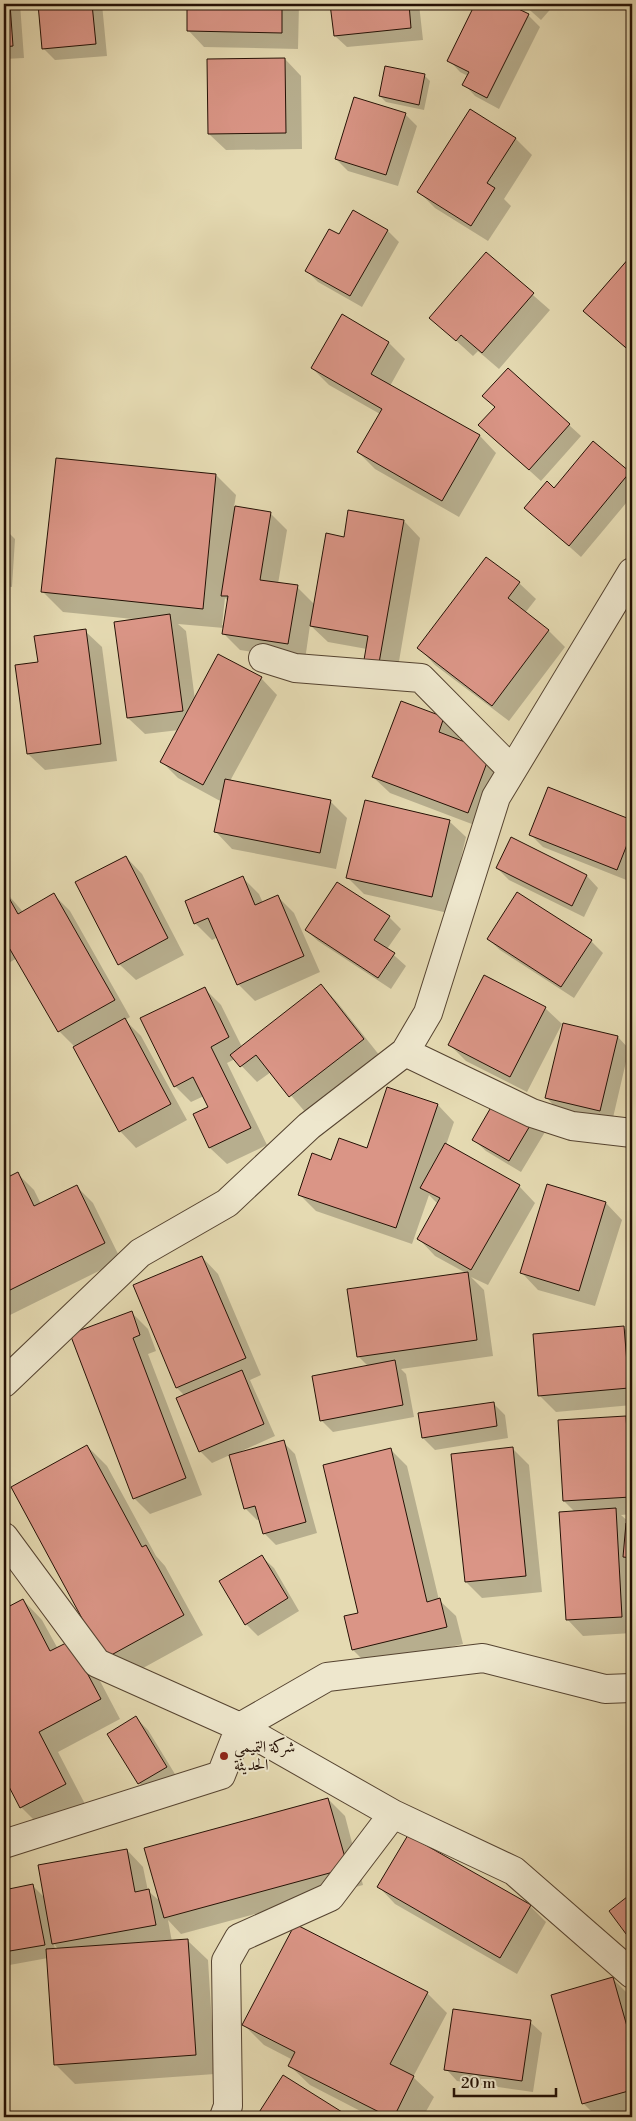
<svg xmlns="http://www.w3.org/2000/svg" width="636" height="2121" viewBox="0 0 636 2121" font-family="'Libre Bodoni',Amiri,serif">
  <rect width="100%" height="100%" fill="#e5dab2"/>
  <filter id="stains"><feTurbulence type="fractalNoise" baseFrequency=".004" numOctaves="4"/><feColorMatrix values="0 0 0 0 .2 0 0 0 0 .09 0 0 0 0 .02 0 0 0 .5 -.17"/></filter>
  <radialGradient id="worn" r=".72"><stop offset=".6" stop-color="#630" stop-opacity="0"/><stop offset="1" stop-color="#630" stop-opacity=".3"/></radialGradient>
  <!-- shadow -->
  <path fill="#0003" fill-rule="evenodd" d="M4,4H20L24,58L4,59Z
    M39,4H102L107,56L55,60L43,48Z
    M188,4H299L298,49L204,47L188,30Z
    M332,4H419L423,40L347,47L335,36Z
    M477,4H506L528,15L540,27L499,109L475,96L464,84L468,76L460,72L449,60Z
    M523,4H555L541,20Z
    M285,59L301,76L302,149L226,150L209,134Z
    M424,75L430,81L424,110L386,102L380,96Z
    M470,110L516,139L532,155L504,199L511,206L488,241L435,208L418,191Z
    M405,114L417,126L398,186L348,171L336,159Z
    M388,231L399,242L362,307L318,282L306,270L340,236Z
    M486,254L550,310L499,369L478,351L473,356L431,318Z
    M630,259L632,261V354L585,311Z
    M342,316L389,343L405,359L390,386L480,436L496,453L459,517L375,469L358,452L380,414L329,385L312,368Z
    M484,396L569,425L581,436L541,481L492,437L496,408Z
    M593,442L632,476V496L581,557L526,508L554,489Z
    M216,475L236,495L234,507L270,513L287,530L278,584L297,587L315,605L345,538L404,521L420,538L396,679L367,649L328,642L310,625L305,660L240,650L223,633L224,628L178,624L186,631L195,700L261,678L277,695L230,781L330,801L347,818L336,869L232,849L216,832L222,802L178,778L162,762L179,730L145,734L128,718L133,619L63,612L43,592ZM225,598L228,601L225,626L222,625Z
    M4,528L15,539L12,587L4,586Z
    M519,583L536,599L525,613L549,631L565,647L509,721L435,665L419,648Z
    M85,631L102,647L117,761L45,770L28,754L39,663Z
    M444,718L460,735L458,741L507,769L485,829L390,793L373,777Z
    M549,789L632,821V873L629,881L543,847L531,835Z
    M449,821L466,837L448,913L364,894L347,877Z
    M126,857L142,874L184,955L136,980L119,964Z
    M497,868L587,876L598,888L584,917L509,880Z
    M242,877L259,894L263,903L278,897L294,913L320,972L255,1001L238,984L218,937L212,940L195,923Z
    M4,890L23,912L54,895L70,911L130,1017L125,1020L141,1036L187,1120L136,1148L120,1131L74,1046L59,1031L17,958L7,964L4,961Z
    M389,917L401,929L387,949L406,966L391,989L318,941L306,930Z
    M488,939L591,941L603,953L574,998L500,950Z
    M321,985L337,1002L380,1056L306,1113L271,1072L257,1082L235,1059L227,1063L267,1145L227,1164L210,1148V1107L204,1096L191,1102L175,1086L204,988L221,1005L242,1047Z
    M545,1008L562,1024L527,1092L466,1061L450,1045Z
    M618,1037L629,1049L612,1122L558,1110L547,1098Z
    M388,1089L438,1105L454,1122L446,1145L519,1186L535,1203L488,1285L471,1277L484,1290L493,1356L401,1369L406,1374L414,1417L333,1432L321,1420L368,1366L358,1356L466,1273L435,1256L419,1239L438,1204L429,1195L412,1244L316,1211L299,1194L332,1161L368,1149Z
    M497,1099L545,1132L521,1172L486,1151L474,1140Z
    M18,1174L34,1190L41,1204L76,1186L93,1203L121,1260L4,1318V1181Z
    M606,1203L622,1220L595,1306L538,1290L522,1273Z
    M202,1257L218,1274L261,1375L250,1380L275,1436L233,1455L283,1442L295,1454L317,1533L276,1545L264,1533L260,1519L257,1520L245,1508L230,1455L212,1463L200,1451L185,1396L177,1388L134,1286Z
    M131,1312L148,1329L156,1351L148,1354L202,1495L150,1514L134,1498Z
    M623,1327L632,1336V1405L556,1412L540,1396Z
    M493,1403L505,1415L508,1438L435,1450L423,1438L420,1414Z
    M625,1417L632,1424V1514L621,1515L632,1525V1633L583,1636L567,1619L575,1512L564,1501Z
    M87,1446L107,1466L156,1556L165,1566L203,1635L125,1678L105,1658Z
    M513,1449L529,1465L542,1592L482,1598L466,1582Z
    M391,1450L407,1466L439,1600L456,1616L463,1644L369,1666L353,1650Z
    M262,1557L274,1568L299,1611L258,1636L246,1624Z
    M23,1600L42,1620L58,1649L90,1662L120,1719L58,1752L85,1804L41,1827L21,1807L4,1774V1610Z
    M136,1718L148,1730L178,1779L151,1795L139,1783Z
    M328,1799L345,1816L363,1885L181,1934L168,1920L172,1942L188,1941L208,1960L215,2074L75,2084L55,2064L48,1958L4,1966V1891L33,1886L45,1898L127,1850L143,1867L148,1891L161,1902ZM54,1944L59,1950H55Z
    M379,1887L530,1906L546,1922L517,1974L395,1904Z
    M613,1979L629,1995L632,2005V2111L609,2117H597L583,2103Z
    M427,1993L447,2013L413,2077L434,2097L423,2117H372L310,2085L290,2066L293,2060L264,2045L244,2025Z
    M530,2022L542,2033L533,2092L457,2081L446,2069Z
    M284,2076L348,2117H257Z"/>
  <!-- building -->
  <path fill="#da9586" stroke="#251105" d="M4,4H10L13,46L4,47Z
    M38,4H92L96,44L42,49Z
    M187,4H282V33L187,31Z
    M330,4H409L411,28L334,36Z
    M475,4H508L529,14L487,98L462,85L469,72L447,61Z
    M285,58L286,133L208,134L207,59Z
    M385,66L425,74L419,105L379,96Z
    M354,97L406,113L386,175L335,159Z
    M470,109L516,138L487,183L495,188L471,226L417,192Z
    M353,210L388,230L350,296L305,271L329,229L339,234Z
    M486,252L534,293L482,353L461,335L456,341L429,318Z
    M630,257L632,259V353L583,311Z
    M342,314L389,342L371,374L480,435L442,501L357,452L382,409L311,368Z
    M508,368L570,424L529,470L478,425L495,407L482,396Z
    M593,441L630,472L569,546L524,508L547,481L554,488Z
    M56,458L216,474L203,609L41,592Z
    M235,506L271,512L260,580L298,585L288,644L222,634L228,596H221Z
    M348,510L404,520L379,663L364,660L368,636L310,626L326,533L344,537Z
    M486,557L520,582L508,598L549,630L492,706L417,648Z
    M170,614L183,711L127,718L114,622Z
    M86,629L101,744L27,754L15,665L38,662L34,636Z
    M218,654L262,677L203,785L160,762Z
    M632,660V678L627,676Z
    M401,701L444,717L439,732L491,752L468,813L372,777Z
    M225,779L331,800L320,853L214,832Z
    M548,787L632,820V832L617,870L529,835Z
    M365,800L450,820L432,897L346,878Z
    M511,837L587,875L572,906L496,868Z
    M126,856L168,938L118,965L75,882Z
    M243,876L255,905L278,895L304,956L237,985L208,918L194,924L185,901Z
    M337,882L390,916L374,940L395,953L378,978L305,930Z
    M4,889L18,914L54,893L115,1000L58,1032L4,939Z
    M517,892L592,940L561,987L487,939Z
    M484,975L546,1007L510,1077L448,1045Z
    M321,984L364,1039L289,1097L256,1055L240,1067L230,1055Z
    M205,987L229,1037L211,1047L251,1128L209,1148L193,1114L208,1107L193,1077L174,1087L140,1018Z
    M125,1018L171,1104L119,1132L73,1047Z
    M563,1023L618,1036L600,1111L545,1098Z
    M387,1087L438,1104L396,1228L298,1195L312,1153L331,1160L339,1138L367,1148Z
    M497,1097L534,1119L509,1161L472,1140Z
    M445,1143L520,1185L471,1270L417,1239L440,1198L420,1188Z
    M18,1172L34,1206L77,1185L105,1243L4,1293V1179Z
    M547,1184L606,1202L579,1291L520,1273Z
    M202,1256L246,1358L176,1388L133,1285Z
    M468,1272L477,1340L357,1357L347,1289Z
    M132,1311L140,1335L133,1338L186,1478L133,1499L70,1334Z
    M624,1326L629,1388L538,1396L533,1334Z
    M395,1360L403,1405L320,1421L312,1376Z
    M242,1370L264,1424L199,1452L176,1398Z
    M494,1402L497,1426L422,1438L418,1413Z
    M626,1416L631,1497L563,1501L558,1420Z
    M284,1440L306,1522L263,1534L255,1506L244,1509L229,1455Z
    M87,1445L142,1547L146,1545L184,1615L104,1659L11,1487Z
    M513,1447L526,1576L465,1582L451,1454Z
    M391,1448L427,1602L440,1598L447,1627L352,1650L344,1616L358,1613L323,1465Z
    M616,1508L622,1617L566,1620L559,1512Z
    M626,1523H632V1558L623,1557Z
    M262,1555L288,1598L245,1625L219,1581Z
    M23,1599L50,1651L70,1641L101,1699L39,1732L66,1784L20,1808L4,1777V1609Z
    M136,1716L167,1767L138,1784L107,1734Z
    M328,1798L348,1868L164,1918L144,1848Z
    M408,1835L531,1905L500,1958L377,1887Z
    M127,1849L135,1892L149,1889L156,1925L52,1944L38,1865Z
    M33,1884L45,1945L4,1952V1890Z
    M632,1893V1942L609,1911Z
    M295,1924L428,1992L390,2064L414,2076L394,2117H389L288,2066L295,2052L242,2025Z
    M188,1939L196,2055L54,2065L46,1949Z
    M613,1977L632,2044V2090L582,2104L551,1995Z
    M453,2009L531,2020L522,2081L444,2070Z
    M283,2075L350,2117H256Z"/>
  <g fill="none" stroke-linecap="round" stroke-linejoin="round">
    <!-- minor casing -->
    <g stroke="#554330" stroke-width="30">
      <path id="minor" d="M263,658L295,668L421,678L511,769
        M405,1052L532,1113L572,1126L632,1133
        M4,1383L140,1253L227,1203L309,1126L405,1052L428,1013L496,797L632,572
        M4,1537L97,1663L240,1727L393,1814L514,1871L632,1974
        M4,1844L221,1775L240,1727L327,1677L483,1658L605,1689L632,1688
        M224,2117L228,2106L226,1961L239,1938L330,1897L393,1814"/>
    </g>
    <!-- minor -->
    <use href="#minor" stroke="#eee7cd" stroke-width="28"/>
  </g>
  <!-- markers -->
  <circle fill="#8f2418" stroke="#eee7cd" stroke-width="2" cx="224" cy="1756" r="5"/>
  <g text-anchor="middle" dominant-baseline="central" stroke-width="4" stroke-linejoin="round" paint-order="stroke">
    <!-- poi labels -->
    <g font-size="16" fill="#251105" stroke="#eee7cd" text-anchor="start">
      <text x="234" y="1747">شركة التميمي<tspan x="234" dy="18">الحديثة</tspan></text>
    </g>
  </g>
  <!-- margin -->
  <rect width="636" height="2121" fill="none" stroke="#e5dab2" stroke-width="20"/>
  <rect x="5" y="5" width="626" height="2111" fill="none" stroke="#251105" stroke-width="2.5"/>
  <rect x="10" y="10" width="616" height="2101" fill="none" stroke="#251105"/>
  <!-- scale -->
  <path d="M454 2088v8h102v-8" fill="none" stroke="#251105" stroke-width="2.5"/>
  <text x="461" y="2088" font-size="15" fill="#251105" stroke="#eee7cd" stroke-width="4" paint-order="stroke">20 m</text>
  <rect width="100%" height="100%" filter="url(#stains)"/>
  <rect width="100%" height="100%" fill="url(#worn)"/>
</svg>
